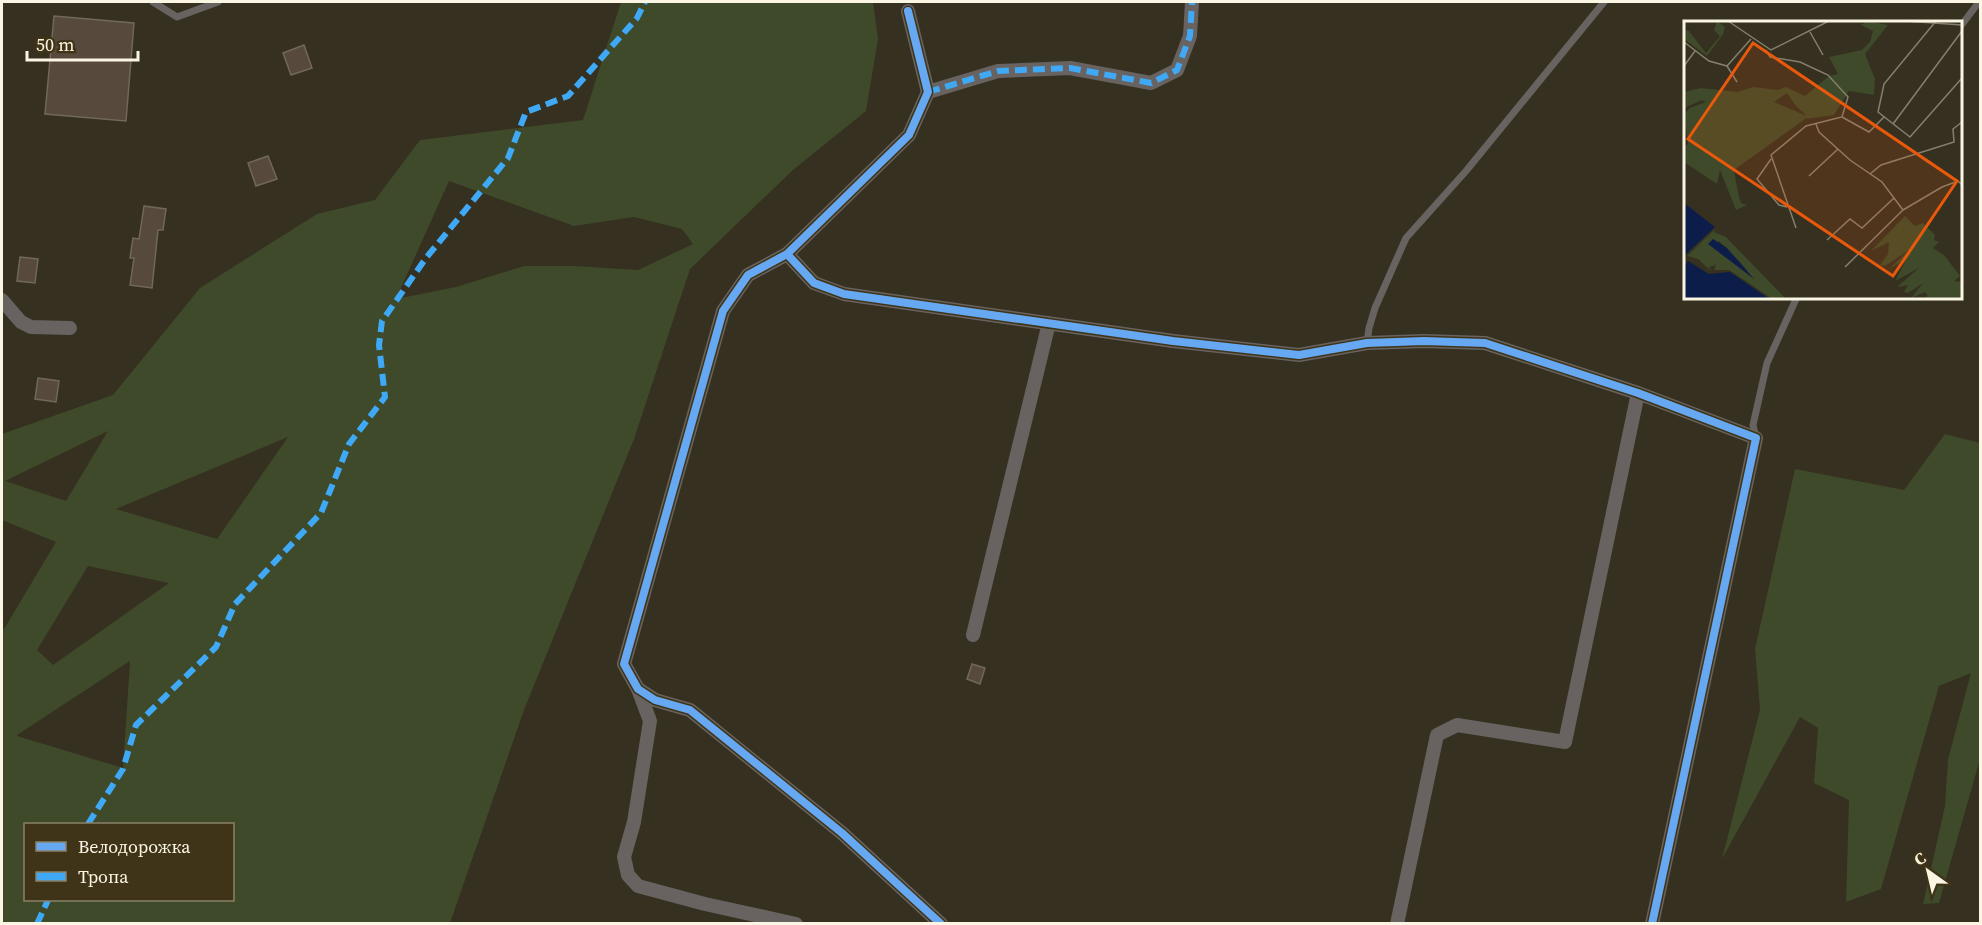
<svg xmlns="http://www.w3.org/2000/svg" width="1982" height="925" viewBox="0 0 1982 925" font-family="'Source Serif 4',serif">
  <rect width="100%" height="100%" fill="#363020"/>
  <!-- green -->
  <path fill="#3e4a29" fill-rule="evenodd" d="M621,2H873L878,39L866,111L793,170L690,269L634,439L524,710L450,923H2V628L4,629L56,542L2,520V434L113,395L200,288L317,214L375,200L420,140L583,120ZM449,181L574,226L634,217L682,229L693,244L638,270L574,266H524L456,287L396,299ZM108,431L66,501L5,481ZM288,437L217,539L116,509ZM88,566L169,583L53,665L37,650ZM130,661L123,768L17,736V735ZM26,824H232V900H26Z
    M1945,434L1980,443V759L1939,903L1923,904L1945,806L1948,759L1971,673L1939,686L1881,889L1846,902L1849,800L1814,783L1818,728L1800,717L1722,859L1760,710L1755,649L1795,469L1904,490Z"/>
  <!-- building -->
  <path fill="#58493d" stroke="#70675d" stroke-width="1.5" d="M54,16L134,23L126,121L45,114Z
    M304,45L312,68L291,75L283,53Z
    M268,156L277,179L256,186L248,163Z
    M144,206L166,209L163,230H158L152,288L130,285L134,258H130L133,238L139,239Z
    M20,257L38,259L35,283L17,281Z
    M38,378L59,381L56,402L35,399Z
    M972,664L985,668L980,684L967,679Z"/>
  <g fill="none" stroke-linecap="round" stroke-linejoin="round">
    <!-- lane -->
    <path stroke="#686360" stroke-width="7" d="M153,2L177,17L218,2
      M1960,27L1979,2
      M1367,343L1369,328L1375,308L1406,238L1466,171L1604,2
      M1756,438L1753,425L1767,363L1797,297"/>
    <!-- street -->
    <path stroke="#686360" stroke-width="14" d="M908,11L928,92L909,135L787,254L748,275L723,311L624,664L638,689L655,700L690,710L842,833L941,924
      M928,92L998,71L1070,68L1151,83L1177,70L1190,36L1192,2
      M787,254L814,283L844,294L1173,341L1299,355L1367,343L1424,341L1485,343L1638,393L1756,438L1652,924
      M2,300L21,322L31,327L70,328
      M973,635L1049,323
      M638,689L650,721L634,822L624,857L628,875L638,886L705,904L796,924
      M1397,924L1437,735L1457,725L1565,742L1638,393"/>
    <!-- quiet -->
    <path stroke="#3fa9f5" stroke-width="6" stroke-dasharray="12 6" stroke-linecap="butt" d="M928,92L998,71L1070,68L1151,83L1177,70L1190,36L1192,2
      M88,824L123,769L136,725L216,647L235,604L321,513L349,444L385,397L379,345L382,321L426,258L508,158L526,112L568,96L637,18L645,2
      M37,924L48,900"/>
    <!-- cycleway casing -->
    <g stroke="#3f3417" stroke-width="11">
      <path id="cycleway" d="M908,11L928,92L909,135L787,254L748,275L723,311L624,664L638,689L655,700L690,710L842,833L941,924
        M787,254L814,283L844,294L1173,341L1299,355L1367,343L1424,341L1485,343L1638,393L1756,438L1652,924"/>
    </g>
    <!-- cycleway -->
    <use href="#cycleway" stroke="#66a8f1" stroke-width="8"/>
  </g>
  <!-- overview -->
  <g transform="translate(1684 21)">
    <rect width="278" height="278" fill="#363020"/>
    <path d="M33,0L41,6L39,13L23,35L0,18V9L5,10L22,32L36,15L30,9ZM183,0L204,4L181,33L191,58L190,74L165,70L150,94L121,98L50,149L54,172L57,182L63,184L52,189L36,149L33,163L0,141V126L4,123L0,93L6,87L22,81L18,79L0,87V71L17,67L53,71L69,66L94,69L102,66L121,75L145,55L154,53L145,36L178,29L186,21L189,10L177,4ZM103,72L112,85L123,95L90,81ZM221,195L231,205L239,202L251,214L250,219L255,221L249,227L260,234L276,255L270,260L277,261V277H240L244,275L241,271L227,277L239,262L224,272L220,271L224,264L213,266L235,247L211,260L223,237L204,249L225,229L201,245L196,244L204,233L205,221L187,230ZM31,208L30,211L42,216L101,277H87L45,249H30L32,244L25,246L27,250L14,238L3,235ZM35,220L57,242L67,255L28,225Z" fill="#3e4a29" fill-rule="evenodd"/>
    <path d="M0,182L31,206L0,235ZM29,218L43,227L70,258L24,223ZM4,240L25,253L46,251L84,277H0V246Z" fill="#0c1d4a"/>
    <path fill="none" stroke="#857f6e" stroke-width="1.5" d="M44,0L87,29L145,0M221,0L278,4M252,0L200,63L194,91L226,116L278,57M126,11L139,34M0,21L25,40L43,45M82,29L86,36L116,41L144,54L164,76L158,96L122,105L87,134L112,207M0,45L11,30M43,45L67,18M43,45L53,61M158,96L185,111L200,96M132,103L135,111L166,139L198,161L219,189L161,246M209,103L278,10M87,138L73,158L95,184L103,186M186,153L197,144L270,121L269,108L278,101M125,155L154,128M219,189L258,166L274,160L278,164M143,219L166,198L178,207L210,177"/>
    <path fill="#e8590c" fill-opacity="0.15" stroke="#e8590c" stroke-width="3" d="M69,22L273,160L209,255L4,118Z"/>
    <rect width="278" height="278" fill="none" stroke="#fbf5e4" stroke-width="3"/>
  </g>
  <!-- border -->
  <rect width="1982" height="925" fill="none" stroke="#fbf5e4" stroke-width="6"/>
  <!-- legend -->
  <rect x="24" y="823" width="210" height="78" fill="#3f3417" stroke="#8a8169" stroke-width="1.5"/>
  <rect x="36" y="842" width="30" height="9" fill="#66a8f1" stroke="#8a8169" stroke-width="1.5"/>
  <text x="78" y="853" font-size="18" fill="#fbf5e4">Велодорожка</text>
  <rect x="36" y="872" width="30" height="9" fill="#3fa9f5" stroke="#8a8169" stroke-width="1.5"/>
  <text x="78" y="883" font-size="18" fill="#fbf5e4">Тропа</text>
  <!-- north arrow -->
  <g transform="translate(1928 871) rotate(326)" stroke="#3f3417" stroke-width="4.5" paint-order="stroke">
  <path d="M0-4.5L10 22L0 15L-10 22Z" fill="#fbf5e4"/>
  <text y="-9" font-size="16" font-weight="bold" text-anchor="middle" fill="#fbf5e4">С</text>
  </g>
  <!-- scale -->
  <path d="M27 51v9h111v-9" fill="none" stroke="#fbf5e4" stroke-width="3"/>
  <text x="36" y="51" font-size="18" fill="#fbf5e4" stroke="#3f3417" stroke-width="4.5" paint-order="stroke">50 m</text>
</svg>
